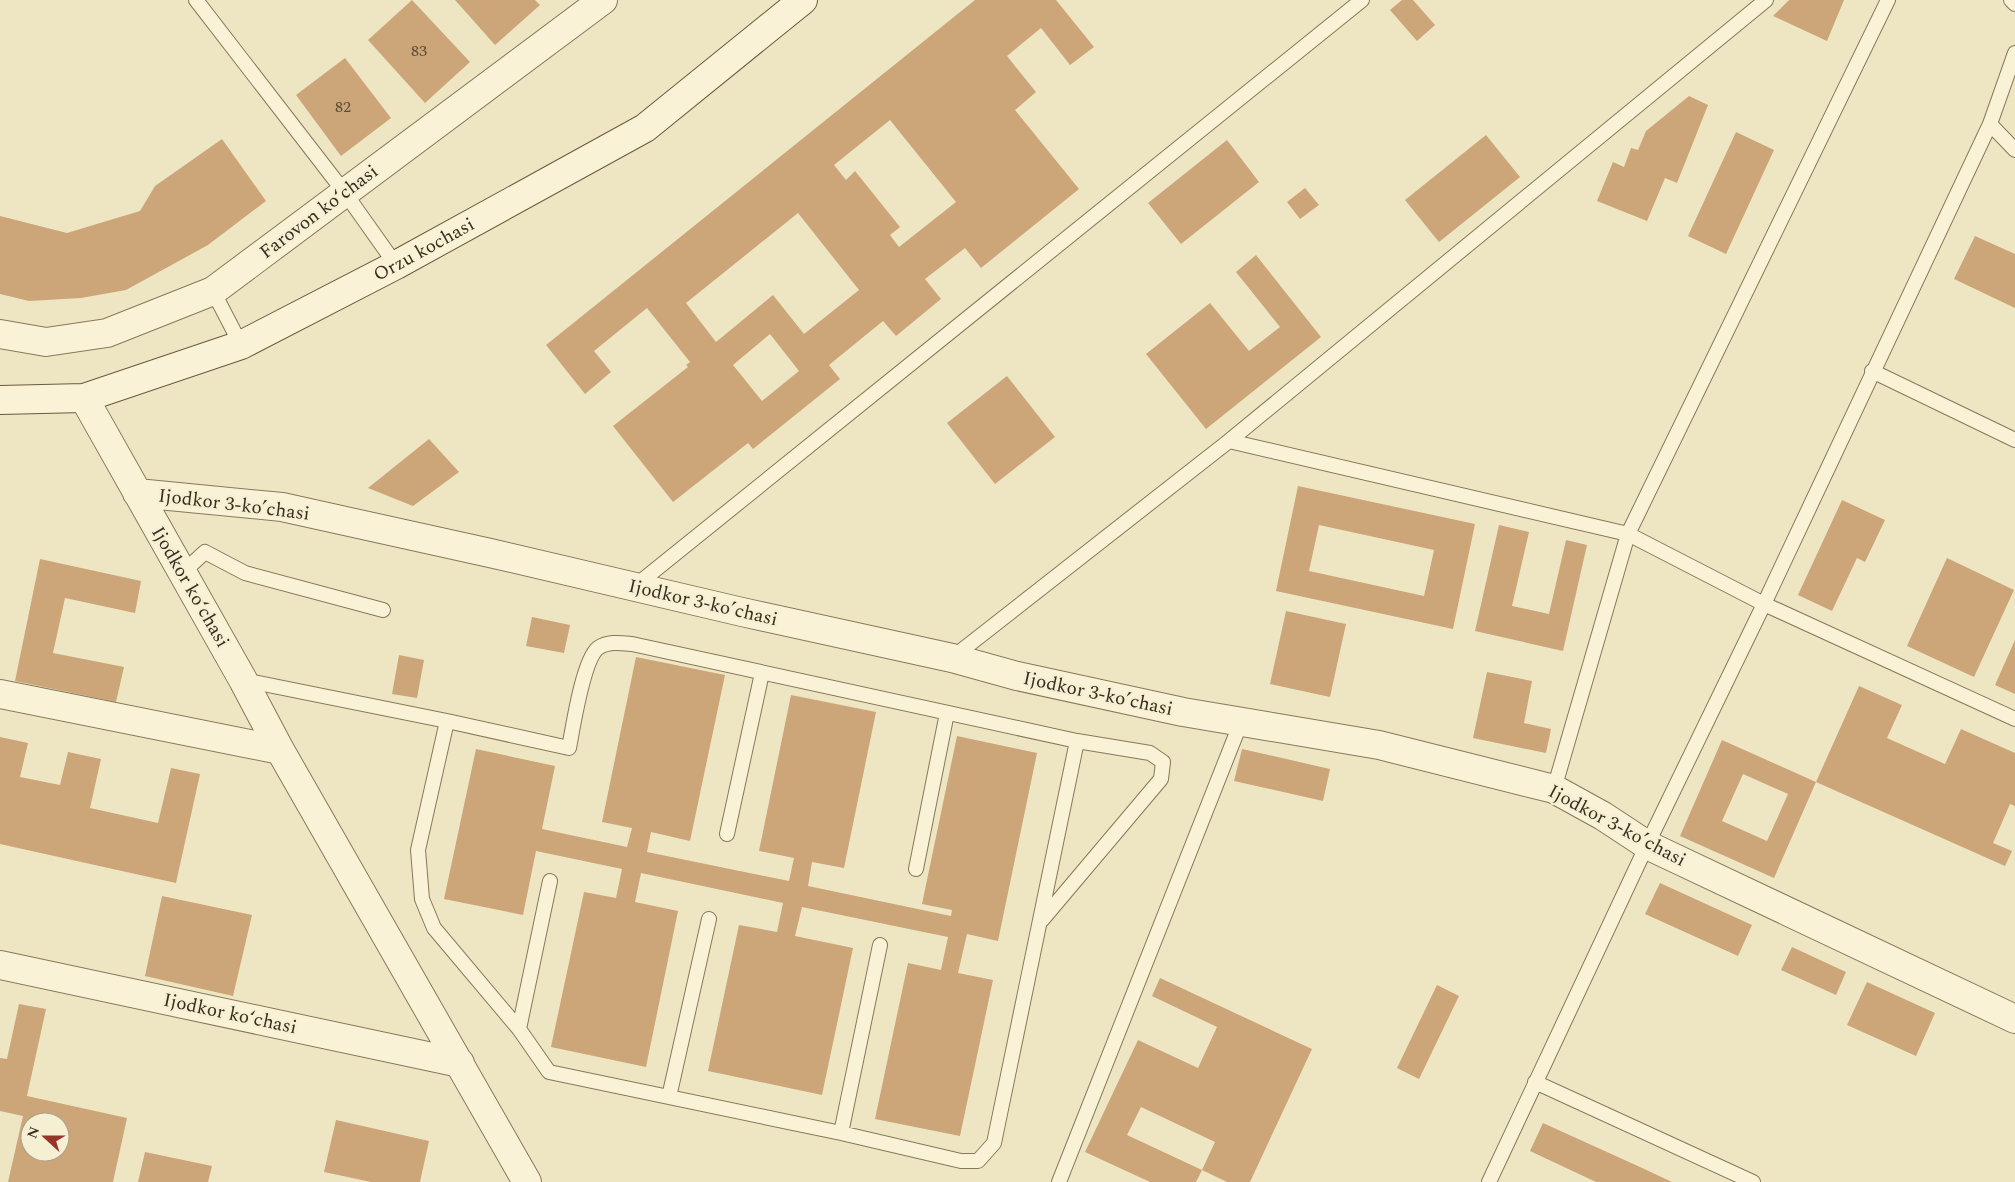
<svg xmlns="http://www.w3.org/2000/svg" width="2015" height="1182" viewBox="0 0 2015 1182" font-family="Spectral,serif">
  <rect width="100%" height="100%" fill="#eee6c3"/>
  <!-- building -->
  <path fill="#cca579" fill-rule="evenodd" d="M412,0L470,62L425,103L368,40Z
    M455,0H535L540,5L495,45Z
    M975,0H1056L1094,47L1070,65L1041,28L1007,56L1036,92L1015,110L1079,189L981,268L965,248L925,279L941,299L896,336L883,321L829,365L840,379L753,449L748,443L673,502L613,426L688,367L686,365L690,362L647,308L594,351L611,372L585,394L546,345ZM890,120L956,202L899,247L890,235L900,227L855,171L846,180L834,165ZM798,213L859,290L804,334L773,295L716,342L686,303ZM770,334L799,371L762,401L733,365Z
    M1402,0H1413L1435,25L1417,41L1390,10Z
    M1789,0H1844L1827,41L1773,16Z
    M345,58L391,118L341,156L296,95Z
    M1689,96L1708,105L1677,183L1665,178L1647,221L1597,201L1613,162L1624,167L1631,148L1638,150L1646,131Z
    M1736,132L1774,150L1726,254L1688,236Z
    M1486,135L1520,177L1439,242L1405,200Z
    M222,139L266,201L208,245L126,290L81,298L29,301L0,294V216L67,233L140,211L155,186Z
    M1227,140L1259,182L1181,244L1148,203Z
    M1305,188L1319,205L1300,219L1287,202Z
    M1975,236L2015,254V308L1954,279Z
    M1256,255L1321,337L1206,429L1146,354L1210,303L1249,351L1280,327L1236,272Z
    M1007,376L1055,437L995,484L947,423Z
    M429,439L459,472L413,506L368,488Z
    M1298,486L1475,524L1453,629L1276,591ZM1319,525L1434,550L1424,596L1309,571Z
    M1842,500L1885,520L1865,562L1857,558L1832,611L1798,595Z
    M1499,525L1529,532L1512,606L1549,614L1566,540L1587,545L1563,651L1475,631Z
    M1947,558L2014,590L1974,677L1907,646Z
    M40,559L141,581L135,613L65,598L53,653L124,667L116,702L15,681Z
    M1286,611L1346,624L1330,697L1270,684Z
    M532,617L570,625L564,653L526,646Z
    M2015,640V694L1995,685Z
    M399,655L424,660L417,698L392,694Z
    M636,657L725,675L690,841L651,832L647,852L789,881L794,858L759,851L791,695L876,712L844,868L812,862L808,886L951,916L952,910L922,904L957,736L1037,753L998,941L967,934L958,973L993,980L960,1136L875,1119L908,963L941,970L948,937L802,907L795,936L853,948L822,1095L708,1071L739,925L777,932L783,903L641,873L635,902L678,911L646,1067L551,1047L584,892L616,898L622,869L536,851L523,915L444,899L476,749L555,766L542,829L627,847L632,828L602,822Z
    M1487,672L1532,681L1524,723L1551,729L1546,753L1473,738Z
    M1859,686L1902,705L1887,738L1945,764L1961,729L2015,753V806L2010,804L1993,843L2012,851L2005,866L1816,782L1774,878L1680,836L1722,740L1816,782ZM1743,774L1788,794L1767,841L1722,821Z
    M0,737L28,743L20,777L60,785L68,752L101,759L90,808L158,823L171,768L200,774L176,883L0,844Z
    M1242,749L1330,769L1323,801L1234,781Z
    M1660,883L1752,925L1738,956L1645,914Z
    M162,896L252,915L233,996L145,976Z
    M1792,947L1846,972L1836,995L1781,970Z
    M1160,978L1312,1049L1250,1182H1227L1202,1170L1215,1142L1141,1107L1127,1135L1202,1170L1196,1182H1150L1085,1152L1138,1040L1198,1068L1217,1027L1152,996Z
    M1867,982L1935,1013L1916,1056L1847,1025Z
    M1437,985L1459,996L1419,1079L1397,1068Z
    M19,1004L46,1009L27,1096L127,1118L113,1182H8L23,1116L0,1111V1058L7,1059ZM30,1122H60V1152H30Z
    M336,1120L429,1141L420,1182H371L324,1172Z
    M1543,1123L1640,1167L1672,1182H1596L1530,1151Z
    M145,1152L212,1166L208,1182H138Z"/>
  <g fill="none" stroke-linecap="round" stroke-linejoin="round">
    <!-- service casing -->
    <g stroke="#88785a" stroke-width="16">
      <path id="service" d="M196,0L345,193L396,265
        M2011,0L2015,4
        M1990,124L2015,150
        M213,291L241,345
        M1872,371L2015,440
        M1229,441L1628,534L1764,604L2015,719
        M182,573L205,552L245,573L383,610
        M634,587L1362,0
        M952,658L1229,441L1766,0
        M243,680L447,721L418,850L422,899L434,928L519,1029L549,1072L841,1133L961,1161H978L994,1143L1077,741L632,644C621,643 608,641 598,648C583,660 573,727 569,748L447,721
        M1554,789L1628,534L1888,0
        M727,834L762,673
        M916,869L947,713
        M1042,920L1161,779L1163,762L1150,753L1077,741
        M519,1029L550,881
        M1535,1082L1753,1182
        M669,1097L709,919
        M841,1133L880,945
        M1059,1182L1241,722
        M1489,1182L1647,845L1764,604L1990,124L2015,53"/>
    </g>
    <!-- minor casing -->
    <g stroke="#88785a" stroke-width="30">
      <path id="minor" d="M0,334L46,342L107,333L213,291L603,0
        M84,398L243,680L280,750L527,1182
        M137,493L282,507L490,553L742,612L952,658L1017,676L1183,712L1379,745L1554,789L1603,816L1647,845L2015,1019
        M0,694L280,750
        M0,965L460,1063"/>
    </g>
    <!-- secondary casing -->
    <g stroke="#6a593d" stroke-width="30">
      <g id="secondary">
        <path id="s1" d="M0,400L84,398L241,345L396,265L645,128L803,0"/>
      </g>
    </g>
    <!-- service -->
    <use href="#service" stroke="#f9f2d7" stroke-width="14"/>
    <!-- minor -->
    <use href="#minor" stroke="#f9f2d7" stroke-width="28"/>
    <!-- secondary -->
    <use href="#secondary" stroke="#f9f2d7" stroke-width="28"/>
  </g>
  <g text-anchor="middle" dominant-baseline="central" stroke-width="4.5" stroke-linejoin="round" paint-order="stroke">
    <!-- number labels -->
    <g font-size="16" fill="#5d4c35">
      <text x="419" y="51">83</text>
      <text x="343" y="107">82</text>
    </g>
    <!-- street labels -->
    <g font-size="19" fill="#382e1e" stroke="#f5efd3">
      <text transform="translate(319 212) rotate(-37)">Farovon koʻchasi</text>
      <text stroke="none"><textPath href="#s1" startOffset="456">Orzu kochasi</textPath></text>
      <text transform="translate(234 505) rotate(7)">Ijodkor 3-koʼchasi</text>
      <text transform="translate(190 587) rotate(60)">Ijodkor koʻchasi</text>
      <text transform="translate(703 603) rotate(13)">Ijodkor 3-koʼchasi</text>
      <text transform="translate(1098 694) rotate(12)">Ijodkor 3-koʼchasi</text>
      <text transform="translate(1617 826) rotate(28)">Ijodkor 3-koʼchasi</text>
      <text transform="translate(230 1014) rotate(12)">Ijodkor koʻchasi</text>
    </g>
  </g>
  <!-- north arrow -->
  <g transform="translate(45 1137) rotate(291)"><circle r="24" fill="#f5efd3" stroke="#a9a28b"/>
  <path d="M0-4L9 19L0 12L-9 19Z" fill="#97352a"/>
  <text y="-8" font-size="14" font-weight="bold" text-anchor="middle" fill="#382e1e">N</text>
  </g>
</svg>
